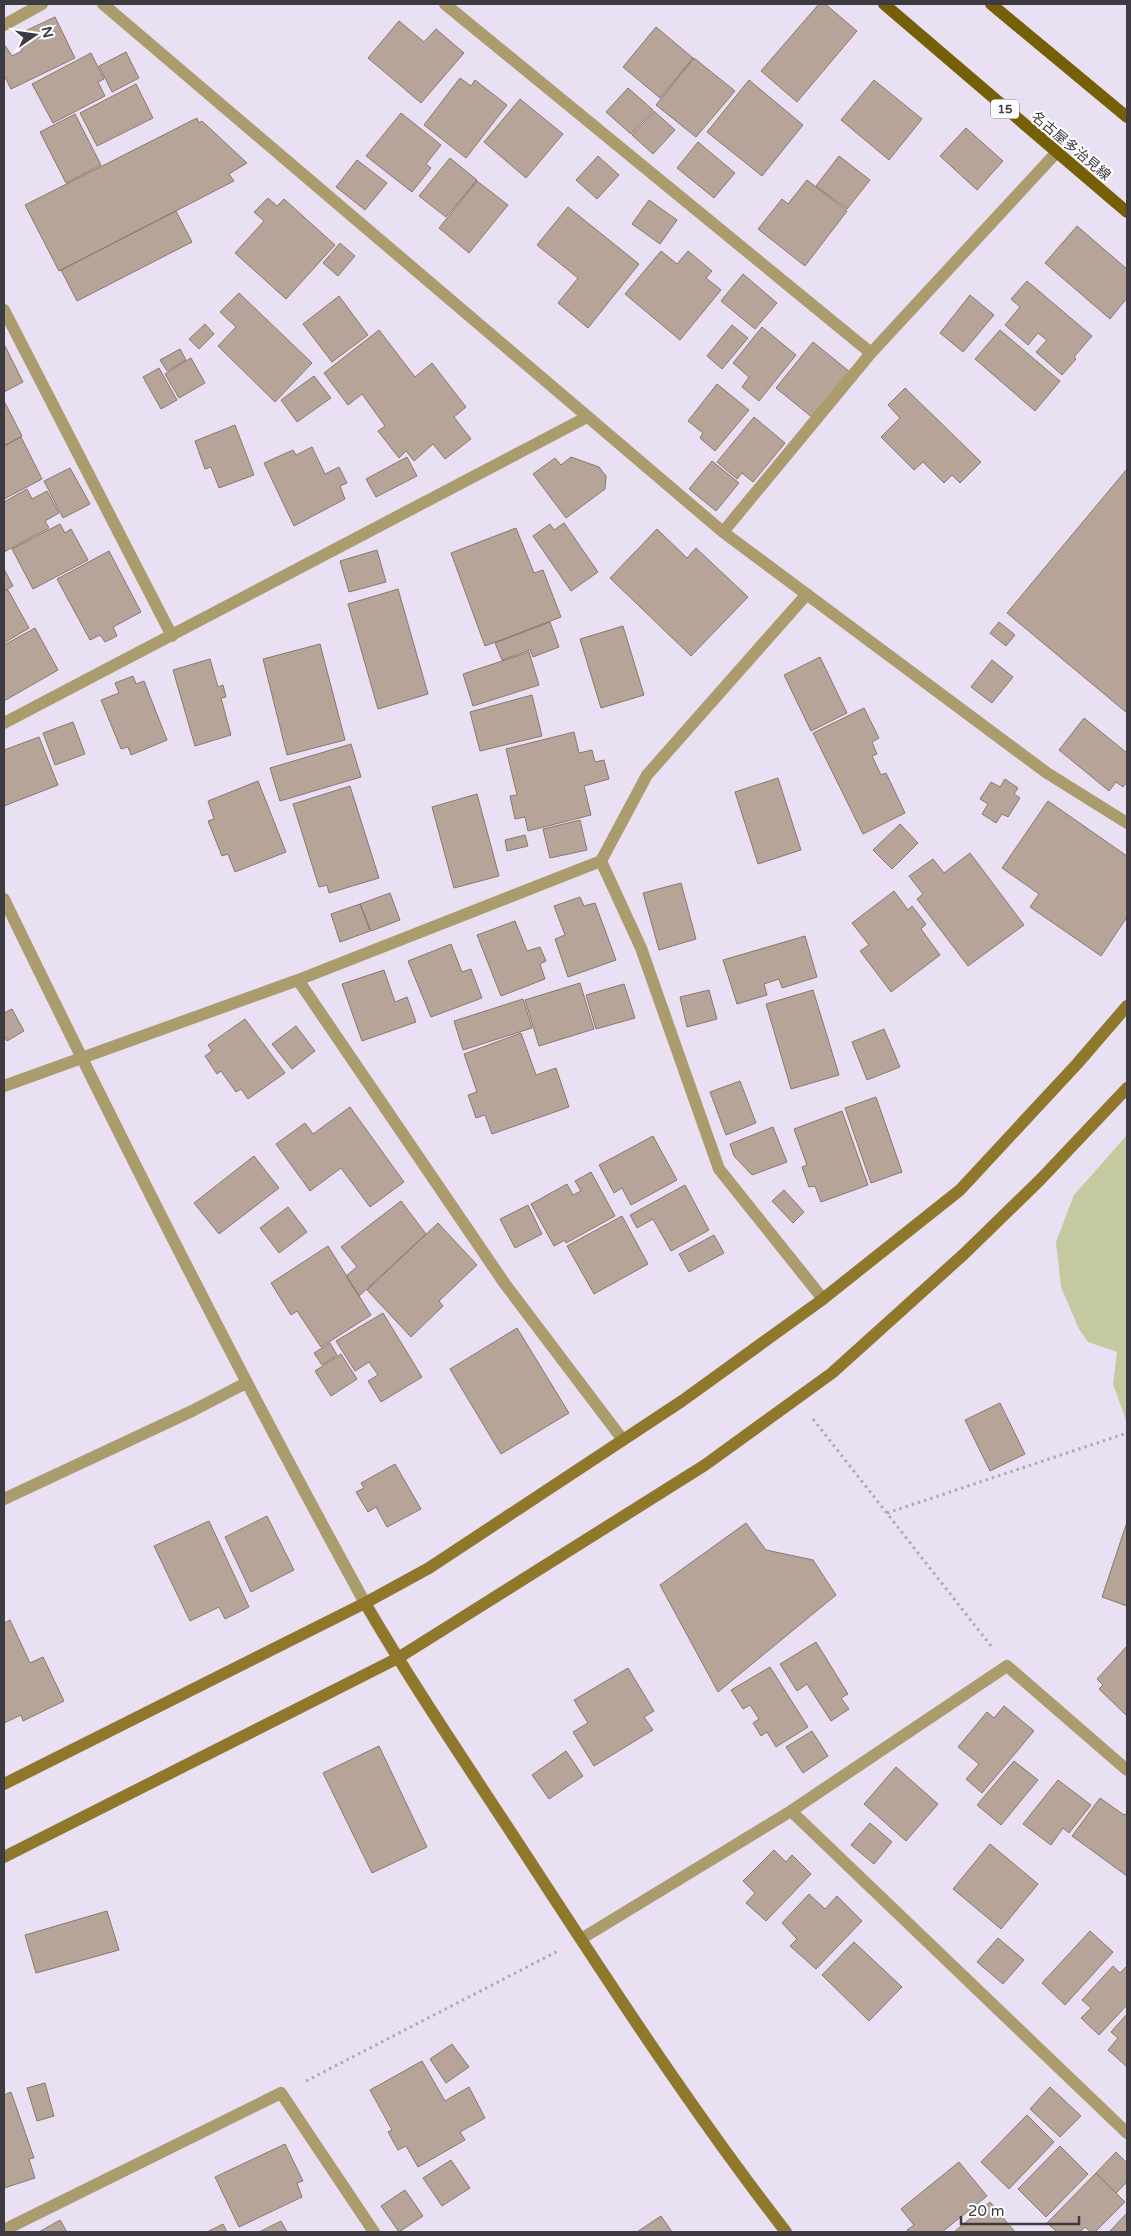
<svg xmlns="http://www.w3.org/2000/svg" width="1131" height="2236" viewBox="0 0 1131 2236" font-family="'Varela Round','Noto Sans JP',sans-serif">
  <rect width="100%" height="100%" fill="#eae0f4"/>
  <!-- green -->
  <path fill="#c4c9a0" d="M1127,1135V1423L1113,1384L1117,1352L1088,1342L1079,1329L1061,1287L1056,1242L1074,1195Z"/>
  <!-- building -->
  <path fill="#b7a498" stroke="#8a786c" d="M819,4H825L857,31L797,102L761,71Z
    M55,17L75,58L11,89L4,75V44L12,56L22,51L19,43L27,39L23,32Z
    M399,21L424,42L436,29L464,53L421,103L368,58Z
    M656,27L693,58L660,98L623,67Z
    M126,52L139,78L112,92L99,66Z
    M91,53L104,79L98,82L105,96L53,123L32,84Z
    M694,58L735,91L696,137L656,105Z
    M460,78L471,86L475,80L507,105L466,158L424,125Z
    M749,80L803,125L762,176L707,132Z
    M874,80L922,119L889,160L841,120Z
    M136,84L153,118L97,146L80,113Z
    M628,88L653,110L631,134L606,112Z
    M520,99L563,134L526,178L484,142Z
    M654,111L675,130L653,154L632,135Z
    M401,113L441,145L426,164L431,168L412,192L366,156Z
    M75,114L101,165L66,183L40,132Z
    M197,118L199,123L202,121L247,163L229,174L234,181L59,271L25,205Z
    M966,128L1003,161L977,190L940,156Z
    M698,142L735,173L714,198L677,168Z
    M598,156L619,175L597,199L576,180Z
    M839,156L870,180L847,209L816,186Z
    M450,158L477,180L446,217L419,196Z
    M357,160L387,183L365,210L336,187Z
    M807,180L847,211L805,266L758,229L782,199L788,204Z
    M477,181L508,205L469,253L439,228Z
    M268,198L277,206L284,199L335,245L286,299L235,253L264,221L254,212Z
    M649,200L677,220L660,244L632,224Z
    M568,207L639,264L588,328L558,303L578,278L537,245Z
    M176,211L192,242L77,301L61,270Z
    M1077,226L1127,269V298L1110,319L1045,263Z
    M340,243L355,256L338,276L323,263Z
    M661,251L677,264L688,251L712,271L706,278L721,290L680,340L625,294Z
    M743,274L777,303L755,329L721,301Z
    M1027,281L1092,336L1074,357L1076,359L1062,375L1036,352L1047,340L1038,333L1028,345L1005,325L1020,307L1011,299Z
    M239,293L312,363L275,402L218,346L236,327L220,312Z
    M970,295L994,315L963,352L940,333Z
    M339,296L368,335L332,362L303,324Z
    M205,324L214,334L199,349L189,339Z
    M732,325L748,338L722,369L707,356Z
    M762,327L796,355L759,401L742,387L749,377L733,363Z
    M379,330L415,377L432,363L466,407L454,417L471,439L445,459L433,444L414,461L406,451L399,458L378,431L385,426L362,394L348,405L324,373Z
    M1000,330L1060,381L1035,411L975,359Z
    M813,342L850,372L813,418L776,388Z
    M4,344L23,382L4,392Z
    M180,349L186,360L167,371L160,360Z
    M191,358L205,383L179,398L165,374Z
    M159,368L177,400L161,409L143,377Z
    M314,376L331,398L297,422L281,400Z
    M717,384L749,410L715,451L700,438L703,433L688,421Z
    M905,388L981,462L960,483L952,475L944,483L923,462L914,470L881,437L900,418L888,405Z
    M4,401L22,436L4,446Z
    M754,417L785,443L753,482L742,473L737,479L717,462Z
    M235,425L254,475L219,488L211,467L205,469L195,441Z
    M21,437L42,479L4,499V446Z
    M312,447L325,474L339,467L347,483L340,486L345,499L294,526L264,463L293,450L296,455Z
    M407,457L417,476L376,497L366,479Z
    M571,457L599,467L606,476L605,489L566,518L533,474L555,458L561,465Z
    M712,461L739,483L716,511L689,489Z
    M70,468L90,504L63,518L44,481Z
    M1127,469V713L1007,613Z
    M27,489L32,499L47,491L59,513L45,521L49,528L4,552V502Z
    M564,523L598,572L571,591L533,536L550,524L554,530Z
    M60,524L65,533L71,529L88,560L33,589L12,549Z
    M516,528L534,573L543,570L561,617L485,646L451,553Z
    M657,529L687,558L696,548L748,597L691,656L610,578Z
    M377,550L386,582L349,592L340,561Z
    M109,551L141,612L113,627L117,636L105,642L100,635L90,640L57,579Z
    M4,569L13,586L4,591Z
    M398,589L428,694L378,709L348,604Z
    M8,590L29,628L4,643V592Z
    M550,622L559,647L533,657L530,650L502,660L495,643Z
    M999,622L1015,635L1006,646L990,633Z
    M623,626L644,695L601,708L580,639Z
    M35,628L58,670L4,701V645Z
    M320,644L345,740L287,755L263,659Z
    M529,652L539,685L473,706L463,674Z
    M820,657L847,713L811,731L784,675Z
    M210,659L218,687L223,685L226,697L221,698L231,735L195,746L173,670Z
    M992,660L1013,677L992,703L971,687Z
    M133,676L136,684L144,681L167,740L131,755L128,747L121,749L101,700L119,693L115,683Z
    M532,695L542,736L480,751L470,712Z
    M864,708L879,738L872,742L877,754L872,756L881,775L886,773L905,813L863,834L813,733Z
    M1084,718L1127,753V782L1123,787L1116,782L1109,791L1059,750Z
    M73,722L85,754L55,765L43,733Z
    M574,732L579,753L592,750L595,762L604,760L609,779L584,786L591,815L528,831L525,817L515,819L510,796L517,795L506,749Z
    M39,737L58,785L4,806V750Z
    M351,744L361,777L280,801L270,768Z
    M778,778L801,850L758,864L735,792Z
    M1005,779L1018,788L1014,794L1020,798L1008,817L1002,814L996,823L982,814L988,804L980,799L991,782L1000,787Z
    M258,781L286,852L235,872L228,854L222,856L208,821L214,819L208,801Z
    M350,786L379,878L329,893L327,885L319,887L293,804Z
    M477,794L499,876L454,888L432,807Z
    M1048,801L1127,856V917L1101,956L1030,907L1039,894L1002,868Z
    M580,820L587,850L550,858L543,829Z
    M900,824L918,843L892,869L873,850Z
    M525,835L528,846L507,851L505,840Z
    M970,853L1024,925L968,966L917,899L923,894L909,876L933,859L944,873Z
    M681,883L696,939L659,950L643,893Z
    M894,891L908,910L912,906L926,924L921,929L940,955L891,992L860,951L869,945L852,923Z
    M390,893L400,920L371,931L360,904Z
    M580,897L584,906L595,903L616,960L568,977L555,939L565,935L554,906Z
    M360,904L370,931L340,942L331,914Z
    M515,921L527,951L540,947L546,961L540,964L545,979L501,996L477,935Z
    M805,936L817,977L782,988L779,979L764,984L767,995L737,1004L723,960Z
    M451,944L462,972L471,969L482,998L431,1017L408,961Z
    M384,970L395,1002L407,997L416,1022L362,1041L342,984Z
    M580,983L594,1029L539,1046L525,1000Z
    M624,984L635,1018L596,1029L586,995Z
    M709,990L717,1019L687,1027L680,997Z
    M813,990L839,1075L791,1089L766,1004Z
    M523,999L532,1028L463,1050L454,1021Z
    M12,1009L24,1031L7,1041L4,1035V1013Z
    M245,1019L285,1073L248,1099L241,1089L236,1092L221,1071L217,1074L205,1056L212,1051L208,1045Z
    M296,1026L315,1051L292,1069L272,1044Z
    M884,1029L900,1067L867,1080L852,1042Z
    M521,1033L536,1075L556,1068L569,1107L492,1134L485,1115L476,1118L468,1095L477,1092L464,1054Z
    M740,1081L756,1123L726,1135L710,1092Z
    M876,1097L902,1172L871,1183L845,1108Z
    M350,1107L404,1182L370,1207L341,1168L310,1191L276,1144L305,1123L313,1134Z
    M842,1111L868,1185L821,1202L815,1186L809,1187L802,1167L807,1165L794,1129Z
    M773,1127L787,1162L752,1175L734,1156L730,1144Z
    M653,1136L677,1180L631,1205L622,1188L614,1193L599,1165Z
    M254,1156L279,1188L219,1234L194,1203Z
    M591,1172L615,1216L566,1243L565,1240L554,1246L531,1204L567,1184L573,1195L581,1191L575,1181Z
    M685,1185L709,1230L671,1251L653,1219L637,1228L630,1215Z
    M784,1190L804,1212L793,1223L772,1201Z
    M401,1201L426,1234L359,1296L346,1276L357,1267L341,1247Z
    M528,1205L542,1234L515,1248L500,1219Z
    M288,1207L307,1232L279,1253L260,1228Z
    M622,1216L648,1264L594,1294L567,1246Z
    M438,1223L477,1265L439,1301L443,1306L411,1337L367,1290Z
    M714,1235L724,1253L689,1272L679,1254Z
    M328,1246L371,1315L321,1347L297,1311L291,1315L271,1283Z
    M383,1313L422,1377L381,1402L368,1381L378,1375L369,1362L355,1371L336,1341Z
    M517,1328L569,1413L501,1454L450,1369Z
    M330,1343L337,1355L322,1365L314,1353Z
    M341,1354L357,1379L331,1396L315,1371Z
    M1000,1403L1025,1454L990,1471L965,1420Z
    M395,1464L421,1509L387,1527L376,1507L368,1512L356,1492L364,1488L361,1483Z
    M267,1516L294,1570L251,1592L225,1537Z
    M209,1521L249,1607L225,1619L219,1607L190,1621L154,1546Z
    M1127,1522V1606L1102,1597Z
    M746,1523L766,1550L813,1560L836,1595L718,1692L660,1585Z
    M10,1620L30,1663L43,1657L64,1701L23,1721L21,1715L4,1723V1623Z
    M816,1642L848,1694L841,1698L849,1709L831,1721L807,1684L797,1691L780,1664Z
    M1127,1646V1716L1099,1689L1103,1685L1097,1679Z
    M770,1667L808,1727L776,1747L767,1732L761,1736L753,1723L759,1719L750,1705L743,1709L731,1690Z
    M628,1668L654,1711L644,1717L653,1730L594,1766L573,1732L588,1723L574,1700Z
    M1004,1706L1034,1731L982,1793L966,1779L979,1764L958,1747L987,1712L994,1718Z
    M812,1731L828,1756L803,1773L786,1747Z
    M379,1746L427,1847L372,1873L323,1773Z
    M566,1751L583,1776L549,1799L532,1775Z
    M1014,1761L1038,1780L1001,1825L977,1805Z
    M896,1767L938,1804L906,1841L864,1804Z
    M1058,1780L1091,1805L1069,1833L1063,1828L1051,1845L1023,1824Z
    M1100,1798L1124,1815L1127,1813V1876L1072,1836Z
    M870,1823L892,1842L874,1864L851,1845Z
    M990,1844L1038,1884L1001,1929L953,1889Z
    M774,1850L786,1862L792,1855L811,1874L766,1921L746,1903L755,1893L743,1881Z
    M809,1894L825,1909L837,1896L862,1921L816,1969L790,1946L797,1939L782,1923Z
    M107,1911L119,1950L36,1973L25,1935Z
    M1090,1931L1113,1952L1065,2005L1042,1983Z
    M998,1938L1024,1960L1003,1984L977,1962Z
    M854,1942L902,1987L869,2021L822,1975Z
    M1113,1966L1120,1973L1127,1966V2005L1099,2035L1081,2018L1091,2008L1082,2000Z
    M1127,2014V2064L1126,2066L1108,2050L1118,2038L1111,2032Z
    M452,2044L469,2067L446,2083L430,2059Z
    M422,2061L445,2101L469,2087L485,2118L460,2132L465,2140L418,2167L406,2146L398,2150L388,2132L392,2130L370,2090Z
    M45,2083L54,2116L37,2121L27,2088Z
    M1050,2087L1081,2116L1060,2137L1030,2109Z
    M11,2092L34,2158L29,2159L35,2178L4,2188V2095Z
    M1027,2115L1054,2142L1009,2189L981,2162Z
    M285,2144L303,2181L297,2183L302,2197L239,2227L215,2177Z
    M1060,2146L1088,2174L1046,2217L1018,2189Z
    M1116,2152L1127,2163V2182L1116,2193L1096,2173Z
    M451,2160L470,2188L442,2206L423,2178Z
    M959,2162L987,2196L942,2232H908L907,2230L914,2225L901,2209Z
    M1096,2173L1125,2202L1095,2232H1091L1085,2227L1080,2232H1057L1047,2223Z
    M405,2190L423,2216L399,2232L381,2206Z
    M990,2202L1015,2232H954Z
    M1127,2213V2232H1109Z
    M661,2216L672,2232H637Z
    M60,2220L67,2232H39Z
    M281,2221L287,2232H259Z
    M223,2224L227,2232H207Z"/>
  <g fill="none" stroke-linecap="round" stroke-linejoin="round">
    <!-- path -->
    <path stroke="#afa7b7" stroke-width="3" stroke-dasharray="2.5 4" stroke-linecap="butt" d="M813,1419L991,1646
      M887,1513L1127,1433
      M306,2081L558,1951"/>
    <!-- street -->
    <path stroke="#ab9c6e" stroke-width="12" d="M103,4L723,532L1047,773L1127,823
      M445,4L871,353
      M4,25L42,4
      M4,310L172,636
      M723,532L871,353L1056,153
      M4,723L587,417
      M601,861L641,948L719,1169L823,1299
      M4,899C119,1136 238,1372 365,1603
      M298,980L505,1284L623,1440
      M4,1086L298,980L601,861L647,775L807,594
      M4,1499L192,1411L246,1383
      M791,1811L1127,2133
      M581,1939L791,1811L1007,1666L1127,1770
      M4,2230L281,2093L374,2232"/>
    <!-- secondary -->
    <path stroke="#8f782c" stroke-width="12" d="M365,1603C418,1694 478,1781 535,1869C615,1992 696,2116 786,2232
      M4,1784L365,1603L429,1568L682,1401L819,1302L960,1190L1077,1064L1127,1006
      M4,1857L398,1658L705,1465L832,1373L964,1254L1040,1180L1127,1088"/>
    <!-- primary -->
    <path stroke="#766007" stroke-width="12" d="M884,4L1127,212
      M991,4L1127,117"/>
  </g>
  <g text-anchor="middle" dominant-baseline="central" stroke-width="4" stroke-linejoin="round" paint-order="stroke">
    <!-- shield labels -->
    <rect fill="#fff" stroke="#77757a" stroke-width="1" x="991" y="99.5" width="28" height="19" rx="4"/>
    <g font-size="12" font-weight="bold" fill="#3d3a41">
      <text x="1005" y="109">15</text>
    </g>
    <!-- street labels -->
    <g font-size="14" fill="#3d3a41" stroke="#fff">
      <text transform="translate(1071 146) rotate(40)">名古屋多治見線</text>
    </g>
  </g>
  <!-- border -->
  <rect width="1131" height="2236" fill="none" stroke="#3d3a41" stroke-width="10"/>
  <!-- north arrow -->
  <g transform="translate(35 35) rotate(77)" stroke="#ffffff" stroke-width="4" paint-order="stroke">
  <path d="M0-4L9 19L0 12L-9 19Z" fill="#3d3a41"/>
  <text y="-8" font-size="14" font-weight="bold" text-anchor="middle" fill="#3d3a41">N</text>
  </g>
  <!-- scale -->
  <path d="M961 2216v8h118v-8" fill="none" stroke="#3d3a41" stroke-width="2.5"/>
  <text x="968" y="2216" font-size="15" fill="#3d3a41" stroke="#ffffff" stroke-width="4" paint-order="stroke">20 m</text>
</svg>
